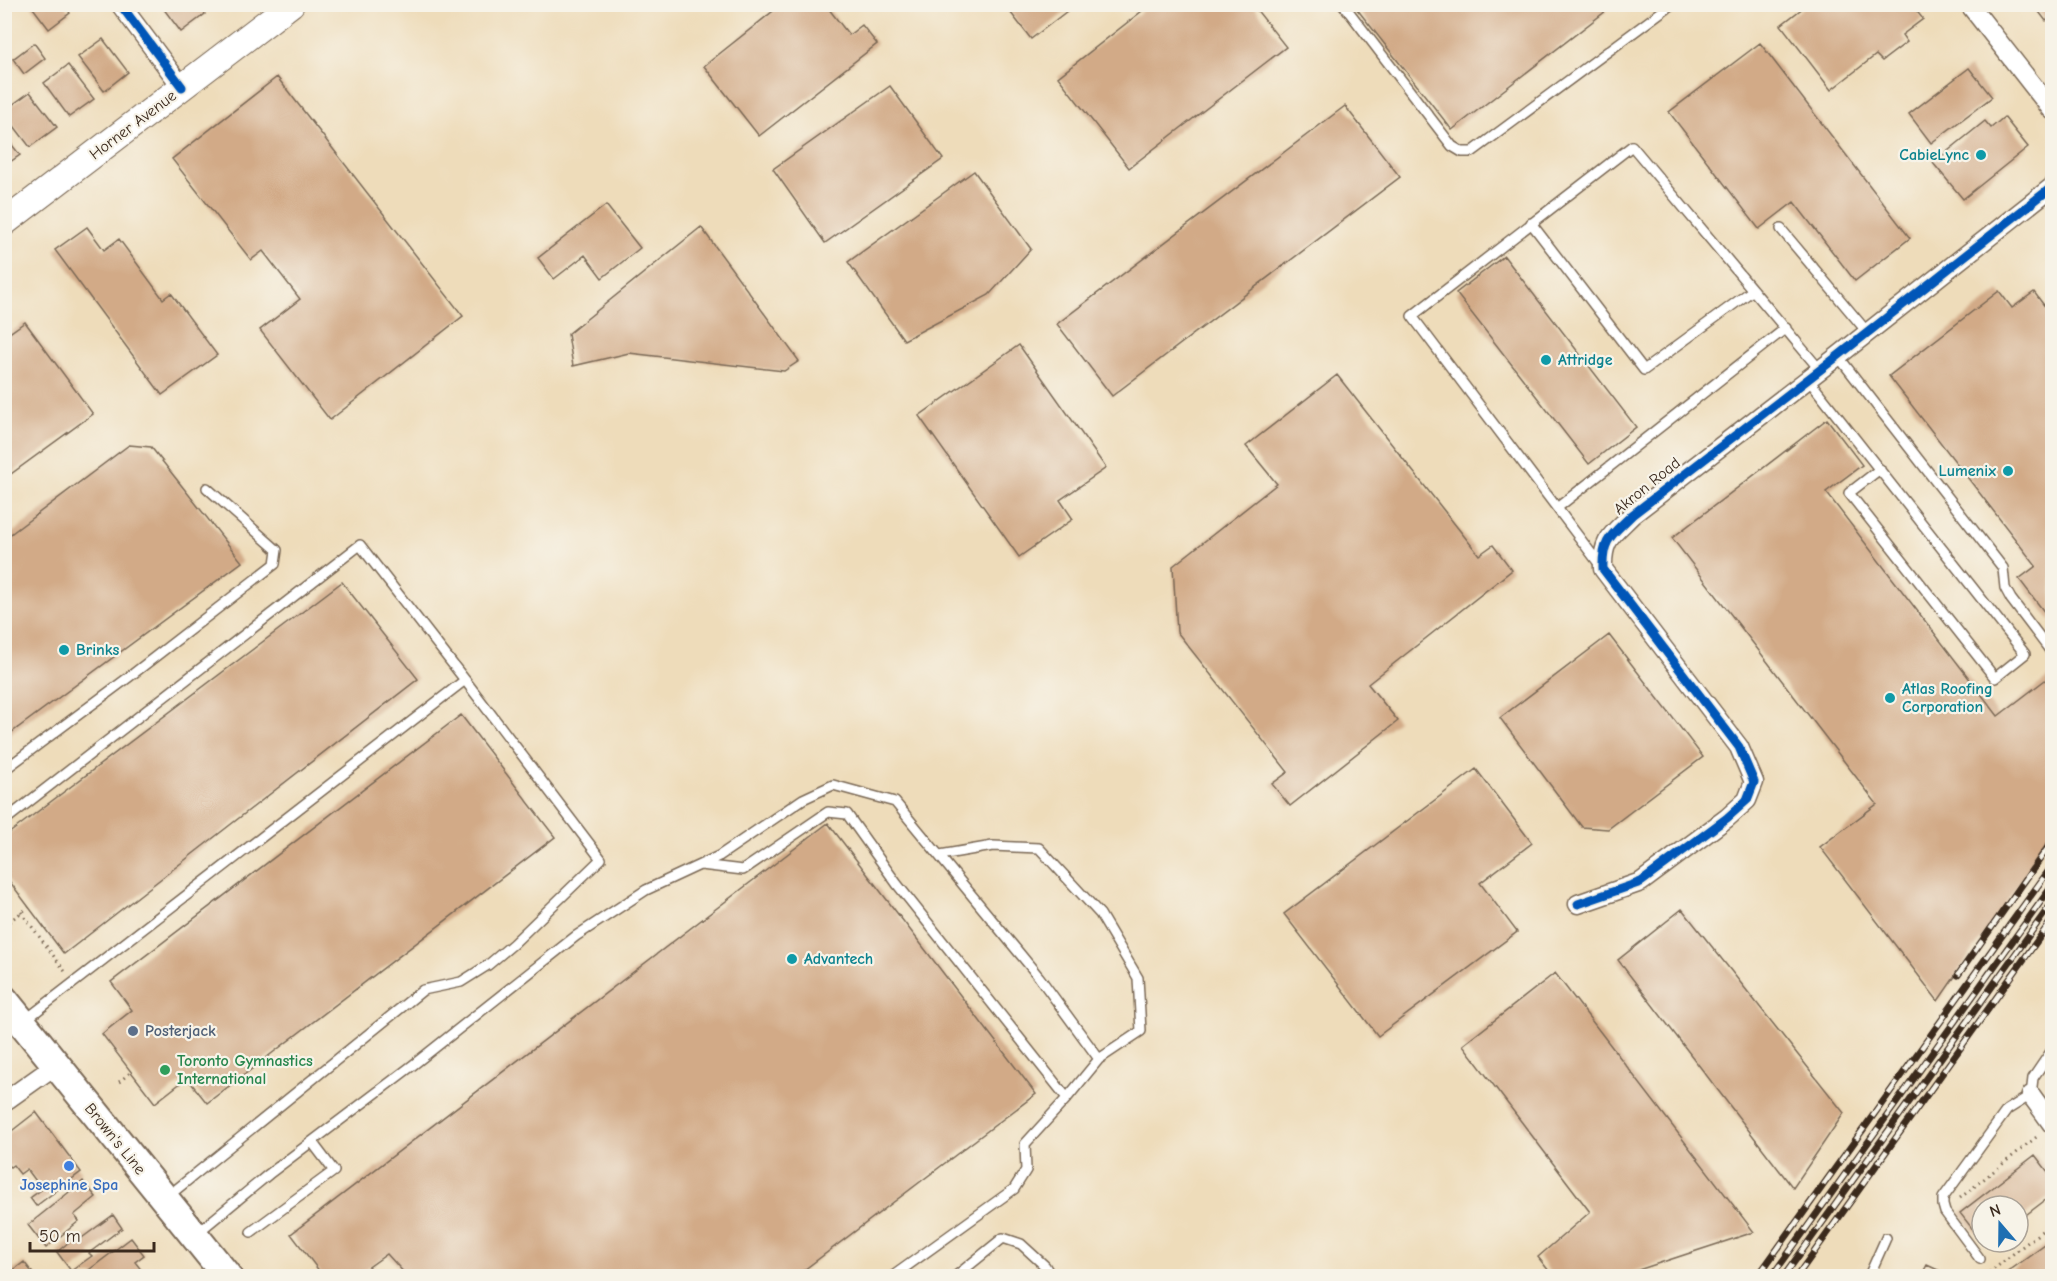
<svg xmlns="http://www.w3.org/2000/svg" width="2057" height="1281" viewBox="0 0 2057 1281" font-family="'Comic Neue',sans-serif">
  <rect width="100%" height="100%" fill="#f7f3e8"/>
  <filter id="ink" filterUnits="userSpaceOnUse"><feTurbulence type="fractalNoise" baseFrequency=".0167" numOctaves="2"/><feDisplacementMap in="SourceGraphic" scale="12" xChannelSelector="R" yChannelSelector="G"/><feConvolveMatrix kernelMatrix="1 2 1 2 8 2 1 2 1" color-interpolation-filters="sRGB"/></filter>
  <filter id="wash" filterUnits="userSpaceOnUse"><feTurbulence type="fractalNoise" baseFrequency=".008" numOctaves="4" result="noise"/><feDisplacementMap in="SourceGraphic" scale="24" xChannelSelector="R" yChannelSelector="G"/><feGaussianBlur stdDeviation="1.35" result="paint"/><feColorMatrix in="noise" values="0 0 0 0 0 0 0 0 0 0 0 0 0 0 0 0 0 1.4 0 .05"/><feComposite in="paint" operator="in"/></filter>
  <g filter="url(#wash)">
    <rect width="100%" height="100%" fill="#eedcba"/>
    <g id="blocks">
      <!-- building -->
      <path fill="#d2aa87" d="M30,4H64L70,13L49,29Z
        M160,4H200L205,14L181,32Z
        M782,4H825L849,35L862,25L877,44L759,136L704,66Z
        M1004,4H1076L1031,39Z
        M1151,4H1252L1286,47L1129,168L1058,77Z
        M1353,4H1615L1452,130Z
        M1808,4H1911L1923,19L1902,35L1907,42L1882,61L1876,55L1831,90L1781,25Z
        M2033,4H2052V16L2046,21Z
        M103,39L128,72L104,91L78,57Z
        M34,43L45,58L24,74L13,59Z
        M1760,43L1910,238L1855,281L1794,202L1759,229L1669,112Z
        M68,65L94,99L69,117L44,83Z
        M1969,68L1992,97L1931,143L1909,114Z
        M277,77L463,316L330,420L260,330L300,299L263,251L251,260L172,159Z
        M890,86L943,159L825,243L773,169Z
        M30,92L57,127L30,147L4,113V111Z
        M1345,106L1400,177L1112,396L1057,324Z
        M2004,117L2028,147L1963,199L1933,163L1985,121L1991,128Z
        M4,135L20,155L4,166Z
        M974,171L1031,249L989,295L904,340L848,262Z
        M606,205L640,248L602,278L585,255L554,279L538,258Z
        M87,227L104,250L119,239L163,299L171,293L217,355L162,395L55,250Z
        M701,227L799,361L784,371L629,353L573,366L568,334Z
        M1504,256L1636,427L1589,464L1456,293Z
        M1999,291L2012,308L2034,292L2052,316V622L2019,579L2036,566L1889,376Z
        M25,322L93,414L4,479V337Z
        M1019,345L1106,468L1060,500L1073,519L1019,557L919,416Z
        M1337,375L1479,555L1493,545L1512,570L1368,684L1398,721L1290,806L1272,784L1288,772L1177,632L1173,566L1277,484L1246,446Z
        M1827,419L1862,465L1826,492L1998,716L2049,677L2052,681V836L1938,1001L1820,847L1877,804L1672,538Z
        M129,445L151,447L242,562L4,738V539Z
        M342,582L418,679L64,954L4,874V837Z
        M1609,635L1703,757L1608,829L1582,827L1500,718Z
        M461,715L555,837L207,1103L187,1078L155,1103L102,1034L132,1010L111,982Z
        M1476,769L1532,843L1480,883L1517,932L1378,1036L1284,914Z
        M828,823L1036,1094L796,1276H407L387,1254L356,1276H323L291,1234Z
        M1682,909L1844,1113L1793,1188L1618,960Z
        M1555,973L1754,1232L1620,1276H1553L1538,1257L1590,1212L1463,1045Z
        M36,1112L81,1172L36,1206L30,1198L42,1189L27,1169L20,1174L13,1165L10,1167L4,1162V1137Z
        M2035,1155L2052,1177V1195L2018,1221V1206H1982V1241L1960,1213Z
        M83,1181L96,1197L74,1215L79,1221L46,1248L28,1225Z
        M113,1215L122,1228L89,1253L92,1256L71,1271L57,1252L76,1236L79,1240Z
        M131,1238L144,1255L135,1262L146,1276H81Z
        M2052,1240V1276H2002Z
        M24,1262L35,1276H14L11,1272Z
        M1927,1265L1951,1276H1921Z"/>
    </g>
  </g>
  <g filter="url(#ink)">
    <use href="#blocks" fill-opacity="0" stroke="#7a6855" stroke-width="1.5"/>
    <g fill="none" stroke-linecap="round" stroke-linejoin="round">
      <!-- service casing -->
      <g stroke="#7a6855" stroke-width="12">
        <path id="service" d="M1343,4L1452,146L1462,152H1472L1672,4
          M1531,223L1644,370L1753,290
          M1781,229L1868,333
          M1838,356L2003,568L2005,588L2011,599L2052,653
          M1808,379L2025,654L1995,678L1849,493L1880,469
          M1557,508L1786,328
          M1600,565L1412,316L1632,146L1820,370
          M4,770L129,677L275,564L277,550L207,488
          M4,821L360,545L465,680L24,1021
          M701,865L743,870L828,812L847,814L897,884L1067,1098
          M167,1197L423,990L461,982L488,965L513,944L601,859L465,680
          M251,1232L334,1171L312,1142
          M196,1234L269,1174L413,1065L576,936L646,890L719,856L803,799L833,785L895,802L1039,977L1099,1059
          M1980,1259L1945,1212L1943,1205V1198L2007,1110L2031,1095L2033,1078L2052,1050
          M893,1276L1014,1189L1026,1170L1025,1144L1067,1098L1099,1059L1141,1031L1138,978L1100,914L1039,848L993,846L940,855
          M956,1276L1003,1238L1021,1244L1045,1266L1051,1276
          M1869,1276L1886,1238"/>
      </g>
      <!-- minor casing -->
      <g stroke="#7a6855" stroke-width="21">
        <path id="minor" d="M120,4L182,87
          M1969,4L2052,110
          M1578,904L1641,882L1727,818L1747,800L1754,782L1739,747L1603,569C1602,539 1612,535 1632,515L1838,356L2052,187
          M2031,1095L2052,1124
          M4,1102L56,1065"/>
      </g>
      <!-- secondary casing -->
      <g stroke="#7a6855" stroke-width="28">
        <path id="secondary" d="M4,223L291,4"/>
      </g>
      <!-- primary casing -->
      <g stroke="#7a6855" stroke-width="32">
        <path id="primary" d="M4,1000L227,1276"/>
      </g>
      <!-- path -->
      <path stroke="#7a6855" stroke-width="3" stroke-dasharray="1.5 4.5" stroke-linecap="butt" d="M21,912L67,974
        M4,925L29,907
        M119,1082L131,1072
        M1960,1198L2039,1135
        M1989,1273L2052,1223"/>
      <!-- service -->
      <use href="#service" stroke="#fff" stroke-width="9"/>
      <!-- minor -->
      <use href="#minor" stroke="#fff" stroke-width="18"/>
      <!-- secondary -->
      <use href="#secondary" stroke="#fff" stroke-width="26"/>
      <!-- primary -->
      <use href="#primary" stroke="#fff" stroke-width="28"/>
      <!-- rail casing -->
      <g stroke="#3b2a1e" stroke-width="7">
        <path id="rail" d="M1958,975L2052,842
          M1758,1276L2052,866
          M1772,1276L2052,886
          M1784,1276L2052,903
          M1797,1276L2052,920"/>
      </g>
      <!-- rail -->
      <use href="#rail" stroke="#f7f3e8" stroke-width="4.5" stroke-dasharray="14" stroke-linecap="butt"/>
      <!-- cycleway casing -->
      <g stroke="#f7f3e8" stroke-width="13">
        <path id="cycleway" d="M120,4L182,87
          M1578,904L1641,882L1727,818L1747,800L1754,782L1739,747L1603,569C1602,539 1612,535 1632,515L1838,356L2052,187"/>
      </g>
      <!-- cycleway -->
      <use href="#cycleway" stroke="#0057b8" stroke-width="9"/>
    </g>
  </g>
  <!-- markers -->
  <g fill="#0f9aa8" stroke="#f7f3e8" stroke-width="2">
    <circle cx="1981" cy="155" r="6"/>
    <circle cx="1546" cy="360" r="6"/>
    <circle cx="2008" cy="471" r="6"/>
    <circle cx="64" cy="650" r="6"/>
    <circle cx="1890" cy="698" r="6"/>
    <circle cx="792" cy="959" r="6"/>
  </g>
  <circle fill="#5c6f8a" stroke="#f7f3e8" stroke-width="2" cx="133" cy="1031" r="6"/>
  <circle fill="#2e9e5b" stroke="#f7f3e8" stroke-width="2" cx="165" cy="1070" r="6"/>
  <circle fill="#3f7fe0" stroke="#f7f3e8" stroke-width="2" cx="69" cy="1166" r="6"/>
  <g text-anchor="middle" dominant-baseline="central" stroke-width="4.5" stroke-linejoin="round" paint-order="stroke">
    <!-- street labels -->
    <g font-size="16" fill="#3b2a1e" stroke="#f7f3e8">
      <text transform="translate(133 125) rotate(-37)">Horner Avenue</text>
      <text transform="translate(1647 486) rotate(-39)">Akron Road</text>
      <text transform="translate(115 1139) rotate(51)">Brown's Line</text>
    </g>
    <!-- culture labels -->
    <g font-size="16" font-weight="bold" fill="#0d838f" stroke="#f7f3e8" text-anchor="start">
      <text x="1969" y="155" text-anchor="end">CabieLync</text>
      <text x="1558" y="360">Attridge</text>
      <text x="1996" y="471" text-anchor="end">Lumenix</text>
      <text x="76" y="650">Brinks</text>
      <text x="1902" y="689">Atlas Roofing<tspan x="1902" dy="18">Corporation</tspan></text>
      <text x="804" y="959">Advantech</text>
    </g>
    <!-- service labels -->
    <g font-size="16" font-weight="bold" fill="#4e5e75" stroke="#f7f3e8" text-anchor="start">
      <text x="145" y="1031">Posterjack</text>
    </g>
    <!-- leisure labels -->
    <g font-size="16" font-weight="bold" fill="#27864d" stroke="#f7f3e8" text-anchor="start">
      <text x="177" y="1061">Toronto Gymnastics<tspan x="177" dy="18">International</tspan></text>
    </g>
    <!-- shop labels -->
    <g font-size="16" font-weight="bold" fill="#366cbe" stroke="#f7f3e8">
      <text x="69" y="1185">Josephine Spa</text>
    </g>
  </g>
  <!-- margin -->
  <rect width="2057" height="1281" fill="none" stroke="#f7f3e8" stroke-width="24"/>
  <!-- north arrow -->
  <g transform="translate(2000 1224) rotate(340)"><circle r="28" fill="#f7f3e8" stroke="#aca397" stroke-width="1.5"/>
  <path d="M0-4.5L10 22L0 15L-10 22Z" fill="#1f6fb2"/>
  <text y="-9" font-size="16" font-weight="bold" text-anchor="middle" fill="#3b2a1e">N</text>
  </g>
  <!-- scale -->
  <path d="M30 1242v9h124v-9" fill="none" stroke="#3b2a1e" stroke-width="3"/>
  <text x="39" y="1242" font-size="18" fill="#3b2a1e" stroke="#f7f3e8" stroke-width="4.5" paint-order="stroke">50 m</text>
</svg>
